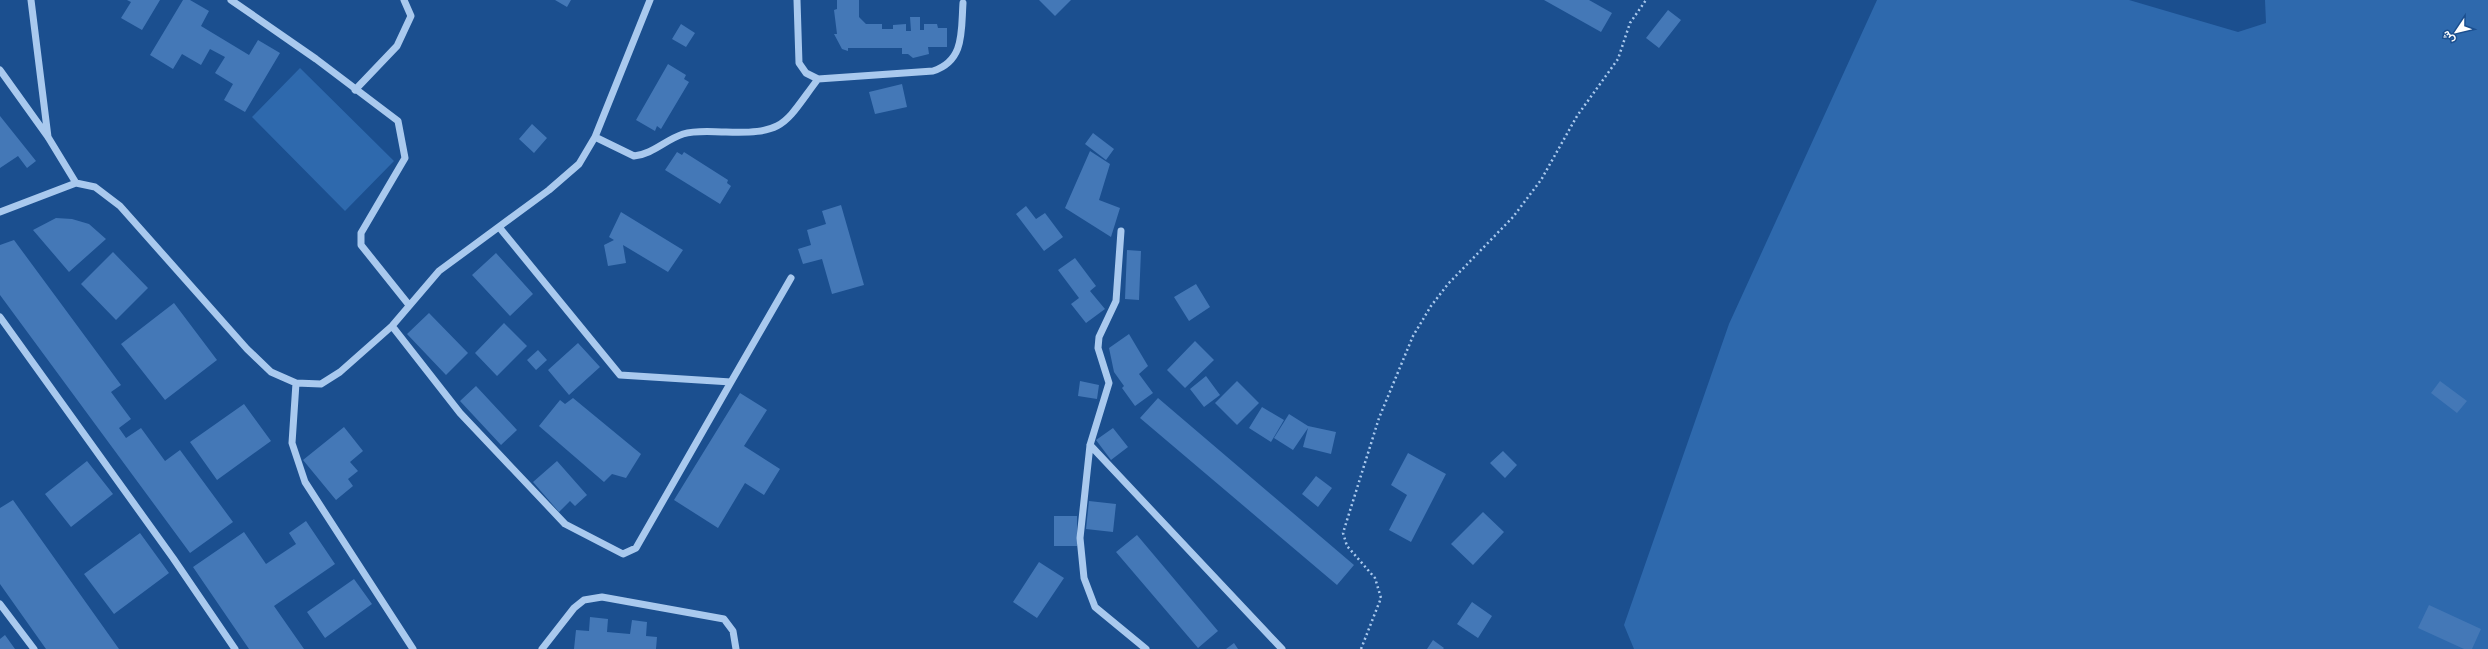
<svg xmlns="http://www.w3.org/2000/svg" width="2488" height="649" viewBox="0 0 2488 649" font-family="Ubuntu,Vazirmatn,sans-serif">
  <rect width="100%" height="100%" fill="#1b4f8f"/>
  <!-- green -->
  <path fill="#2e69ad" d="M1877,0H2129L2238,32L2266,23L2265,0H2488V649H1634L1624,625L1729,324Z
    M300,68L394,161L345,211L252,117Z"/>
  <!-- building -->
  <path fill="#4478b7" d="M127,0H160L142,30L121,18L131,2Z
    M183,0H190L209,11L201,26L249,55L258,40L280,53L245,112L224,100L233,84L215,73L225,57L210,49L201,65L182,54L173,69L150,55Z
    M555,0H571L567,7Z
    M837,0H859V17L866,24H882V29H893V25L906,24V31H911L910,17H920V30H924V24H937L938,28H947V47H928L929,54L913,58L908,54H902V48H848V51L842,49L834,34H837L834,10L837,9Z
    M1039,0H1071L1055,16Z
    M1544,0H1589L1612,13L1601,32Z
    M1668,10L1681,20L1659,48L1646,38Z
    M681,24L695,33L686,47L672,39Z
    M668,64L686,75L684,79L689,82L661,129L657,126L655,131L636,120Z
    M902,84L907,107L875,114L869,92Z
    M0,116L36,161L27,168L18,156L0,168Z
    M532,124L547,138L534,153L519,139Z
    M1093,133L1114,149L1106,160L1085,144Z
    M1090,151L1110,164L1099,200L1120,208L1111,237L1065,208Z
    M677,152L682,155L684,152L728,180L727,183L731,186L720,204L665,170Z
    M841,205L864,285L832,294L822,259L803,264L798,249L811,245L807,230L826,224L822,211Z
    M1026,206L1036,219L1045,213L1063,237L1044,251L1016,214Z
    M621,212L683,250L668,272L623,245L626,263L608,266L604,245L614,240L609,237Z
    M56,218L72,219L89,224L106,239L69,272L33,230Z
    M14,240L121,385L111,392L131,419L119,428L126,438L141,428L165,461L180,450L233,522L190,553L0,295V245Z
    M1127,250L1141,251L1139,300L1125,299Z
    M113,252L148,288L116,320L81,284Z
    M496,253L533,294L510,316L472,275Z
    M1075,258L1096,286L1090,291L1105,309L1086,323L1071,304L1079,298L1058,270Z
    M1196,284L1210,307L1189,321L1174,297Z
    M174,303L217,360L165,400L121,344Z
    M429,313L468,353L446,375L407,334Z
    M504,323L527,346L497,376L475,353Z
    M1129,334L1148,366L1139,374L1153,393L1135,406L1122,388L1124,386L1114,372L1109,348Z
    M1195,341L1214,360L1185,388L1167,370Z
    M578,343L600,367L569,395L548,370Z
    M538,350L547,360L536,370L527,360Z
    M1206,376L1220,395L1204,407L1190,389Z
    M1080,381L1099,385L1097,399L1078,396Z
    M1237,381L1259,403L1237,425L1215,403Z
    M2440,381L2467,401L2457,413L2431,393Z
    M476,386L517,430L501,445L460,401Z
    M740,393L767,410L744,446L780,469L764,495L745,483L718,528L674,500Z
    M573,398L641,454L626,478L612,474L604,482L539,426L560,400L565,404Z
    M1158,398L1354,565L1337,585L1140,418Z
    M244,404L271,441L217,480L190,442Z
    M1262,407L1284,420L1271,442L1249,428Z
    M1289,414L1308,426L1336,432L1331,454L1303,447L1308,428L1293,450L1274,438Z
    M344,427L363,451L350,462L358,471L348,479L353,486L336,500L303,460Z
    M1113,428L1128,447L1111,460L1096,440Z
    M1503,451L1517,465L1505,478L1490,463Z
    M1408,453L1446,474L1411,542L1389,530L1407,495L1391,485Z
    M87,461L113,494L71,527L45,494Z
    M557,461L587,495L575,506L570,501L559,512L533,482Z
    M1316,476L1332,488L1318,507L1302,494Z
    M13,500L119,649H46L0,584V508Z
    M1089,501L1116,504L1113,532L1086,529Z
    M1483,512L1504,532L1473,565L1451,544Z
    M1054,516H1077V546H1054Z
    M306,521L335,564L274,606L304,649H249L193,567L244,532L266,564L296,544L289,533Z
    M140,533L169,573L114,614L84,574Z
    M1137,535L1218,631L1198,648L1116,552Z
    M1039,562L1064,578L1037,618L1013,602Z
    M354,579L372,604L325,638L307,612Z
    M1472,602L1492,616L1478,638L1457,624Z
    M2429,605L2481,629L2472,649H2464L2418,628Z
    M590,617L608,619L607,632L630,634L632,620L647,622L646,636L657,637L656,649H574L576,630L589,631Z
    M5,635L15,649H0V639Z
    M1433,640L1444,648L1443,649H1427Z
    M1234,643L1238,649H1226Z"/>
  <g fill="none" stroke-linecap="round" stroke-linejoin="round">
    <!-- path -->
    <path stroke="#a9c9ee" stroke-width="2.5" stroke-dasharray="2 3" stroke-linecap="butt" d="M1361,649L1381,598L1375,578L1347,546L1343,533L1379,418L1413,336L1431,306L1448,284L1513,217L1541,180L1577,116L1618,59L1630,23L1646,0"/>
    <!-- minor -->
    <path stroke="#a9c9ee" stroke-width="7" d="M31,0L48,137
      M231,0L316,59L398,121L405,158L361,233V245L409,305
      M797,0L799,63L806,73L818,79L933,71C965,61 961,31 963,3
      M0,70L48,137L76,183
      M355,90L397,46L411,16L404,0
      M595,137L634,156C653,154 665,140 683,134C697,130 712,132 726,132C786,134 784,124 818,79
      M0,212L76,183L95,187L120,206L247,349L271,372L296,383L321,384L340,372L392,326L439,271L549,190L579,164L595,137L650,0
      M1121,231L1116,301L1099,337L1098,348L1109,383L1090,445L1080,538L1084,578L1095,607L1146,649
      M0,317L173,558L235,649
      M392,326L460,413L565,524L623,554L636,548L731,382L620,375L499,227
      M731,382L791,278
      M296,383L292,443L305,482L413,649
      M1090,445L1282,649
      M0,604L34,649
      M542,649L574,608L584,600L602,597L724,619L733,631L736,649"/>
  </g>
  <!-- north arrow -->
  <g transform="translate(2456 32) rotate(235)" stroke="#1b4f8f" stroke-width="3" paint-order="stroke">
  <path d="M0-3L7 15L0 10L-7 15Z" fill="#ffffff"/>
  <text y="-6" font-size="11" font-weight="bold" text-anchor="middle" fill="#ffffff">ش</text>
  </g>
</svg>
